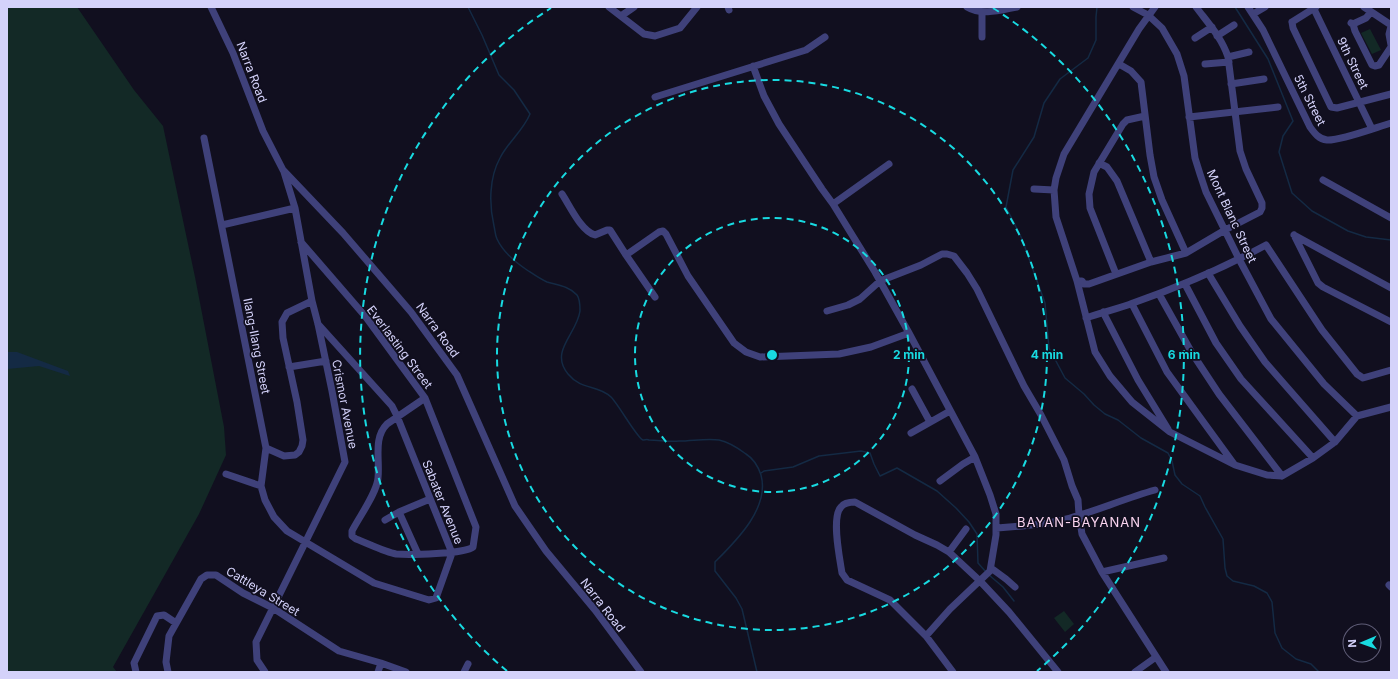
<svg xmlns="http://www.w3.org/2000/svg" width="1398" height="679" viewBox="0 0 1398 679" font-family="Inter,sans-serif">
  <rect width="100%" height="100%" fill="#110f1f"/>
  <!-- green -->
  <path fill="#132926" d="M7,7H77L134,90L163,126L195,277L224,427L226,455L199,514L113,667L117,672H7Z
    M1370,29L1381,50L1372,54L1361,33Z
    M1064,611L1074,624L1065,632L1054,618Z"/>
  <!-- water -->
  <path fill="#142a44" d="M7,352H17L68,371L70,376L39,366L7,369Z"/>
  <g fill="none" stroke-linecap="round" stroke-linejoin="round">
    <!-- stream -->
    <path stroke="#142a44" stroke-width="1.5" d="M468,7L482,35L499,75L514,90L530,114C523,131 508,142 500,158C489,178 489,205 494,226C495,230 495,235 497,239C503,252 515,262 527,270C533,274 540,279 547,282C557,285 569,286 577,295C580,299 580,305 580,311C577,334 549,351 568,374C582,391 597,384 611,397C619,405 637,438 643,440C645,440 647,439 649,440C659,440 669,442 679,441C692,441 707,438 719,440C729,442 738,448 746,454C754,459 758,466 761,475C770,508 736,541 715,562V571L736,598L742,609L757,672
      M1097,7L1096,17V40L1088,58L1060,79L1044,103L1034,137L1013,170L1006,207L1022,239L1045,303L1049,348L1065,378L1084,394L1094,405L1105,414L1118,420L1141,438L1168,453L1172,461L1175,475L1182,484L1200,496L1205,507L1223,539L1225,568L1227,576L1233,581L1254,586L1267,593L1272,602L1275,633L1282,648L1296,659L1311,664L1319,672
      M1235,7L1268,59L1293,121L1283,136L1279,152L1292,193L1312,211L1348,231L1366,237L1391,240
      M761,473L764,471L793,467L819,456L861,451L870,453L874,464L880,476L897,468L937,491L956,508L969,522L977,534L978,563L986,572
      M989,575L1003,587L1014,601"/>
    <!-- minor -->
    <path stroke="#3f417a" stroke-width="7" d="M211,7L233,53L263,131L283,170L343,233L411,312L457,375L515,506L546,551L595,610L641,672
      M609,7L644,34L655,36L680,28L697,7
      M728,7L729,10
      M967,7C982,16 1001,10 1017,7
      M1133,7L1148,15L1162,28L1177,54L1184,76L1195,158L1200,174L1206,192L1239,259L1271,319L1324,384L1357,416
      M1155,7L1139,29L1064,154L1056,178L1054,190L1056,217L1077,281H1082L1084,284H1089L1151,262L1186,253L1225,230L1260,212L1262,208V203L1246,169L1240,151L1228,57C1222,38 1208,23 1196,7
      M1248,7L1263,30L1310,127C1315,134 1319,139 1327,140C1340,141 1377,127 1391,123
      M1313,7L1372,129
      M1364,7L1391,25
      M1253,14L1265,7
      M621,16L634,7
      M1292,22L1293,28L1331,107L1337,108L1391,94
      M1292,22L1316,7
      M1351,23L1353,24L1355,31L1372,65L1375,66L1379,65L1391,47
      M1353,24L1366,18L1371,12
      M1391,26L1389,34L1391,45
      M1217,36L1234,25
      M982,37V12
      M1195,38L1212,27
      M1228,57L1249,52
      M1119,64L1131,71L1141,82L1150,155L1154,177L1162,200L1186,253
      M1205,64L1229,62
      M753,66L764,96L779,124L822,189L833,204L875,272L909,333L975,457L990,495L996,514V535L990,571L950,609L926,636L953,672
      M1231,84L1264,79
      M655,97L806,50L825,37
      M1189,117L1278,107
      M204,138L266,448L261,486L265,500L274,517L287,531L374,583L429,600L436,598L452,553L397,416L392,406L318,324
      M1099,163L1107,167L1117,181L1151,262
      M1323,180L1391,218
      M1034,189L1054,190
      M562,194C570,206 581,231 595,235L607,230H610L626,255L655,297
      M833,204L889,164
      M222,225L295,208
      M1294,235L1318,283L1323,287L1391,322
      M1294,235L1391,288
      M301,242L365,316L425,398L476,527L473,547C465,554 409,555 396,554C385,552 367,543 356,539L352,536V531C359,517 377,493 378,478C380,459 373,438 387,424L425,398
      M626,255L659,232L663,231L666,234L688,276L734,343L746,352L760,357L839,354L871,347L909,333
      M1208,273L1240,326L1265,362L1335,442
      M1116,274L1090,208L1089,194L1094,172L1123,124L1127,120L1145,116
      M1077,281L1095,352L1110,376L1132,402L1170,432L1235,465L1267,475L1282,476L1313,458L1335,442L1357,416L1391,407
      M1185,284L1216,343L1241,379L1313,458
      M1159,294L1192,353L1219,394L1282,476
      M1132,304L1167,372L1234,464
      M827,311L848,305L860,299L880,281L921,265L942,254H947L954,256L967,273L977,289L1024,386L1041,415L1064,460L1072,486L1078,500L1079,515L1082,534L1102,572L1166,672
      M1103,312L1138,380L1168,429
      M1086,318C1102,312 1118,309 1133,303C1179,287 1223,268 1266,245L1322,330L1357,374L1363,378L1391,370
      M289,367L326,361
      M912,389L930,422
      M911,433L950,411
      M266,448L284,456L295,455L299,452L302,446L303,440L297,402L283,338L282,322L287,313L312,301
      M226,474L261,486
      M940,481L963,464L975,457
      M399,512L418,554
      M385,520L399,512L430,499
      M996,528C1021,526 1045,525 1070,518C1099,510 1126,498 1155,490
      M949,552L966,529
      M991,568L1006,579L1015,587
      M1102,572L1164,558
      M1389,585L1391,587
      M926,636L890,600L847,580L842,573C840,560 831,517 841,507C844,503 850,502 855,502L915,535L937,545L949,552L980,581L1009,612L1058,672
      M136,672L134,663L157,616L164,615L176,623
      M168,672L166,662L169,636L201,579L207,575H216L243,593L273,608L339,651L381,663L406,672
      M265,672L257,660L256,642L345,462L332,391L318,324L312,301L295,208L284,172
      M378,672L381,663
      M464,672L468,664
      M1135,672L1156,657"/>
  </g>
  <!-- distance rings -->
  <g fill="none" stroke="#18dae1" stroke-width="2" stroke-dasharray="7 5">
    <circle cx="772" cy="355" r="137"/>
    <circle cx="772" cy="355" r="275"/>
    <path d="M507 671A412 412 0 0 1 551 8M993 8A412 412 0 0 1 1037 671"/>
  </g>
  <g text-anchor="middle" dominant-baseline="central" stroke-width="3.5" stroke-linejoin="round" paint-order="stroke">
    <!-- street labels -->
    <g font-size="12" fill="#d4d2fa" stroke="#110f1f">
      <text transform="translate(1353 63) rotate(64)">9th Street</text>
      <text transform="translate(252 72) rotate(69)">Narra Road</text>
      <text transform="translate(1310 100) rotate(63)">5th Street</text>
      <text transform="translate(1232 216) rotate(65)">Mont Blanc Street</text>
      <text transform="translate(438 330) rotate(54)">Narra Road</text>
      <text transform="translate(257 346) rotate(79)">Ilang-Ilang Street</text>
      <text transform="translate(400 347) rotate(53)">Everlasting Street</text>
      <text transform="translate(345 404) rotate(79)">Crismor Avenue</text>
      <text transform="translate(443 502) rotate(68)">Sabater Avenue</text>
      <text transform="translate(263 591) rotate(31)">Cattleya Street</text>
      <text transform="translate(603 605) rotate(52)">Narra Road</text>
    </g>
    <!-- neighbourhood labels -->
    <g font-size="13" letter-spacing="1" fill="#fad4ef" stroke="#110f1f">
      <text x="1079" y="522">BAYAN-BAYANAN</text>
    </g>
  </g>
  <circle cx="772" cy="355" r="6" fill="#18dae1" stroke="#110f1f" stroke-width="2"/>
  <g font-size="12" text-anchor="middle" font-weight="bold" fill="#18dae1" stroke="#110f1f" stroke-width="3.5" stroke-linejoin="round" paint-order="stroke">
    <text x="909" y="359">2 min</text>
    <text x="1047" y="359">4 min</text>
    <text x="1184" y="359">6 min</text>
  </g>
  <!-- border -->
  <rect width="1398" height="679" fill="none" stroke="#d4d2fa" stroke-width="16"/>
  <!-- north arrow -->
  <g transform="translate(1362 643) rotate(268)"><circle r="19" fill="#110f1f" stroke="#5f5d77"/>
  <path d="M0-3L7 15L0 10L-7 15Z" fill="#18dae1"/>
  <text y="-6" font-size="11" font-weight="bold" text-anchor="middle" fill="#d4d2fa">N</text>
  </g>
</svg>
